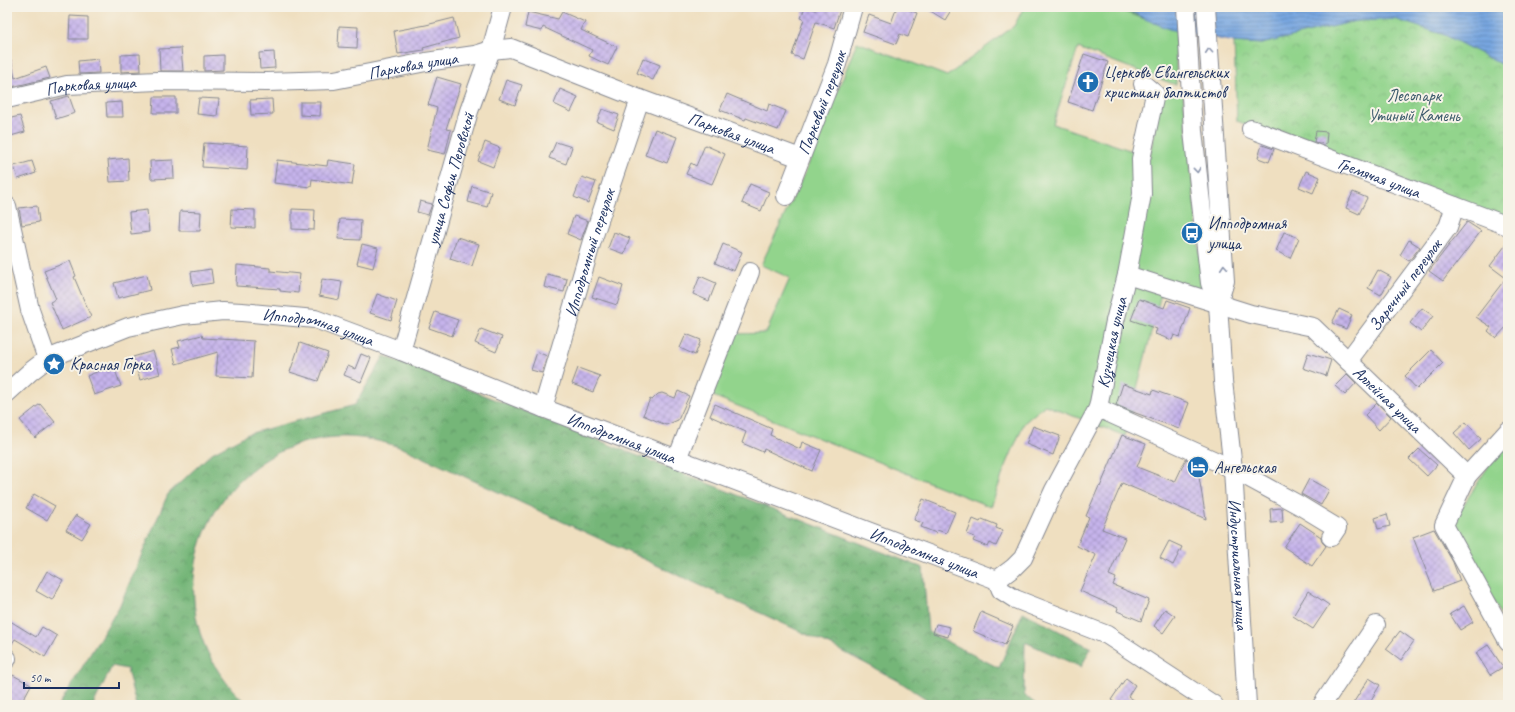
<svg xmlns="http://www.w3.org/2000/svg" width="1515" height="712" viewBox="0 0 1515 712" font-family="Caveat,sans-serif">
  <defs>
    <pattern id="forest-crowns" width="20" height="18" patternUnits="userSpaceOnUse"><rect width="20" height="18" fill="#75b678"/><path d="M2 6a3 3 0 1 1 6 0M12 15a3 3 0 1 1 6 0" fill="none" stroke="#5f9466"/></pattern>
    <pattern id="park-crowns" width="20" height="18" patternUnits="userSpaceOnUse"><rect width="20" height="18" fill="#92d48c"/><path d="M2 6a3 3 0 1 1 6 0M12 15a3 3 0 1 1 6 0" fill="none" stroke="#7db67b"/></pattern>
    <pattern id="water-rules" width="6" height="5" patternUnits="userSpaceOnUse"><rect width="6" height="5" fill="#77a6e0"/><path d="M0 2.5h6" fill="none" stroke="#6188b9"/></pattern>
    <pattern id="building-cross-hatch" width="8" height="8" patternUnits="userSpaceOnUse"><rect width="8" height="8" fill="#c6b4eb"/><path d="M0 0l8 8M0 8l8-8" fill="none" stroke="#a093c2"/></pattern>
  </defs>
  <rect width="100%" height="100%" fill="#f7f3e8"/>
  <filter id="ink" filterUnits="userSpaceOnUse"><feTurbulence type="fractalNoise" baseFrequency=".025" numOctaves="2"/><feDisplacementMap in="SourceGraphic" scale="8" xChannelSelector="R" yChannelSelector="G"/><feConvolveMatrix kernelMatrix="1 2 1 2 8 2 1 2 1" color-interpolation-filters="sRGB"/></filter>
  <filter id="wash" filterUnits="userSpaceOnUse"><feTurbulence type="fractalNoise" baseFrequency=".012" numOctaves="4" result="noise"/><feDisplacementMap in="SourceGraphic" scale="16" xChannelSelector="R" yChannelSelector="G"/><feGaussianBlur stdDeviation="0.9" result="paint"/><feColorMatrix in="noise" values="0 0 0 0 0 0 0 0 0 0 0 0 0 0 0 0 0 1.4 0 .05"/><feComposite in="paint" operator="in"/></filter>
  <g filter="url(#wash)">
    <rect width="100%" height="100%" fill="#efdfc0"/>
    <!-- green -->
    <path fill="#92d48c" stroke="#568275" d="M1024,7H1111L1176,29V85L1078,48L1053,124L1150,157L1161,89L1183,94L1204,296L1163,286L1125,436L1045,405L1024,423L1003,473L991,507L708,394L734,334L766,333L790,278L761,265L807,168L857,42L947,76L1014,26Z
      M1508,439V628L1453,527L1457,515L1504,442Z"/>
    <!-- forest -->
    <path fill="url(#forest-crowns)" stroke="#48726b" d="M1111,7H1123L1145,19Z
      M384,356L923,568L928,632L999,668L1023,612L1091,648L1081,667L1025,642L1024,695L1037,705H936L897,680L834,647L405,449C383,441 360,436 336,437C239,443 172,540 200,633C209,661 226,686 248,705H136L127,669L112,666L93,705H59L119,607L168,494L212,453L248,434L355,405Z"/>
    <!-- park -->
    <path fill="url(#park-crowns)" stroke="#568275" d="M1488,7H1508V16Z
      M1395,19L1445,35L1508,68V221L1237,121L1234,42L1261,44L1355,21Z"/>
    <!-- water -->
    <path fill="url(#water-rules)" stroke="#496a9f" d="M1123,7H1488L1508,16V68L1445,35L1395,19L1355,21L1261,44L1234,42L1169,29L1145,19Z"/>
    <g fill="none" stroke-linecap="round" stroke-linejoin="round">
      <!-- stream -->
      <path stroke="#77a6e0" stroke-width="4" d="M1508,519L1505,532L1508,550"/>
    </g>
    <g id="blocks">
      <!-- building -->
      <path fill="url(#building-cross-hatch)" d="M805,7L816,10L817,7H841L834,28L816,22L803,59L792,55L804,19L801,18Z
        M897,7H902L917,13L908,37L900,34L896,44L863,32L869,15L891,23Z
        M924,7H953L945,20Z
        M528,12L558,19L562,12L585,22L581,30L617,47L608,65L589,56L592,50L543,27L542,31L525,27Z
        M70,16L88,17V39H69Z
        M454,18L459,38L423,48L424,50L398,54L394,31L426,25Z
        M339,26L358,27L357,48L338,47Z
        M181,48L183,71H160L159,49Z
        M274,52L275,68L260,69L259,53Z
        M140,54L141,71L121,72V55Z
        M1084,54L1108,62L1092,110L1068,102Z
        M223,55V70L204,71V56Z
        M643,58L660,65L653,80L637,73Z
        M98,59L99,73L79,74L78,61Z
        M7,60H11L15,78L46,67L50,78L7,88Z
        M437,77L461,84L446,129L451,130L445,154L427,150L437,108L428,105Z
        M506,80L522,85L515,105L499,99Z
        M560,89L578,97L571,112L554,104Z
        M727,94L767,111L769,104L786,111L778,130L746,118L745,120L720,110Z
        M69,96L75,113L56,119L51,101Z
        M154,97H176V113H153Z
        M199,98L219,99L217,116L197,114Z
        M272,99L273,114L251,115L250,100Z
        M122,102L123,117H107L106,103Z
        M300,102H321L320,116L300,115Z
        M602,109L619,115L614,129L597,122Z
        M20,116L25,132L7,137V119Z
        M655,129L677,137L667,163L645,155Z
        M1316,131L1327,132L1326,144L1314,142Z
        M485,142L500,148L493,167L478,161Z
        M556,142L572,147L566,164L549,158Z
        M204,143L248,146L247,170L202,167Z
        M705,145L725,154L712,184L686,174L691,163L696,166Z
        M1262,145L1274,149L1269,162L1258,158Z
        M128,158L129,181L110,182L108,160Z
        M173,160L174,178L151,179L150,161Z
        M277,160L327,166L328,160L355,164L352,185L312,179L311,187L274,183Z
        M32,161L36,173L18,179L14,166Z
        M1306,171L1320,177L1313,193L1299,187Z
        M582,177L596,182L588,203L574,197Z
        M750,184L769,192L761,211L742,203Z
        M472,186L491,192L487,207L468,202Z
        M1353,192L1367,198L1359,214L1346,208Z
        M420,201L432,204L428,215L417,212Z
        M37,206L39,222L22,225L19,208Z
        M232,209L255,210V228L231,227Z
        M292,209L315,210L314,230L292,229Z
        M147,210L149,232L131,234L129,212Z
        M180,211L201,212L200,231H179Z
        M574,216L588,221L581,240L567,234Z
        M340,219L361,220L360,240L338,239Z
        M1467,222L1481,231L1443,281L1429,271Z
        M614,232L630,238L624,254L608,248Z
        M1284,232L1299,238L1290,258L1276,251Z
        M457,237L479,244L472,266L450,259Z
        M1409,240L1420,247L1409,261L1400,255Z
        M1508,242V325L1496,338L1488,331L1491,327L1476,317L1506,278L1490,266Z
        M362,244L378,248L373,268L357,264Z
        M723,244L742,252L734,271L715,263Z
        M70,261L76,276L74,277L91,317L62,330L50,302L56,299L44,271Z
        M237,265L270,268V271L300,274L298,293L280,291V289L236,286Z
        M211,269L213,283L193,286L191,272Z
        M1378,270L1391,277L1381,295L1368,288Z
        M547,274L567,279L564,292L544,287Z
        M147,275L150,290L118,298L114,283Z
        M700,276L716,283L709,301L693,294Z
        M599,277L623,286L617,305L592,297Z
        M322,279L342,282L339,300L319,296Z
        M377,294L397,301L391,320L370,313Z
        M1139,299L1164,308L1167,300L1190,308L1180,337L1174,335L1172,340L1155,334L1157,329L1131,320Z
        M1422,308L1433,316L1421,332L1410,323Z
        M1339,309L1352,315L1346,329L1332,323Z
        M435,312L458,320L452,336L429,328Z
        M481,329L502,337L496,352L475,343Z
        M686,334L701,340L695,355L680,348Z
        M202,335L203,338L254,341L252,378L216,376L218,352L176,364L172,349L180,347L178,341Z
        M300,343L328,353L318,381L290,372Z
        M1431,350L1443,363L1417,389L1405,376Z
        M153,351L160,374L140,380L133,357Z
        M537,352L547,356L542,373L531,370Z
        M1308,353L1331,360L1326,376L1303,368Z
        M361,354L371,358L361,382L344,375L348,366L355,369Z
        M113,365L121,386L94,395L87,376Z
        M578,368L600,376L593,392L572,384Z
        M1347,374L1356,383L1345,395L1335,386Z
        M1123,384L1152,394L1153,390L1189,403L1179,429L1133,412L1116,405Z
        M678,391L689,396L678,420L666,425L643,415L650,399L652,400L658,394L662,393L675,398Z
        M1377,403L1391,417L1379,430L1365,415Z
        M40,404L55,422L35,438L20,420Z
        M715,404L772,429L770,435L800,449L802,442L821,450L812,471L764,449L763,452L742,443L746,432L710,416Z
        M1466,422L1481,439L1469,450L1454,433Z
        M1033,426L1060,436L1053,455L1026,444Z
        M1122,435L1146,444L1137,467L1175,482L1186,459L1204,467L1199,477L1206,519L1122,483L1102,529L1125,538L1109,575L1116,578L1113,585L1149,600L1141,621L1117,611L1118,608L1080,591L1096,555L1077,546L1089,517L1086,516L1099,486L1100,487Z
        M1419,449L1437,465L1427,476L1409,459Z
        M1309,479L1329,490L1321,505L1301,494Z
        M34,494L55,506L47,520L26,508Z
        M923,499L955,512L946,533L937,530L936,533L921,527L923,523L914,520Z
        M1282,508L1283,522L1271,523L1270,509Z
        M1387,514L1390,526L1378,529L1375,518Z
        M76,515L91,524L82,539L66,530Z
        M973,519L980,522L982,519L997,525L996,528L1003,531L996,546L990,543L988,547L973,541L975,537L967,534Z
        M1300,523L1321,537L1322,542L1326,546L1312,566L1284,547Z
        M1434,529L1453,562L1460,581L1434,591L1413,537Z
        M1169,541L1182,547L1173,565L1160,558Z
        M47,571L63,580L52,600L36,591Z
        M1308,591L1329,605L1313,629L1293,616Z
        M1464,606L1473,622L1460,630L1450,614Z
        M1165,609L1175,616L1163,633L1154,626Z
        M981,612L1013,626L1005,645L973,631Z
        M7,619L36,637L42,627L57,636L45,657L15,639L9,648H7Z
        M936,624L950,627L948,637L933,633Z
        M1400,631L1414,641L1401,660L1386,649Z
        M1488,645L1503,667L1490,675L1476,653Z
        M13,675L31,685L20,705L7,698V686Z
        M1126,678L1135,685L1128,696L1141,705H1118L1111,700Z
        M1369,678L1380,685L1368,705H1352Z"/>
    </g>
  </g>
  <g filter="url(#ink)">
    <use href="#blocks" fill-opacity="0" stroke="#85878f" stroke-width="1"/>
    <g fill="none" stroke-linecap="round" stroke-linejoin="round">
      <!-- minor casing -->
      <g stroke="#85878f" stroke-width="20">
        <g id="minor">
          <path id="s1" d="M1186,7L1193,131L1207,257L1210,283L1218,304L1223,381L1233,469L1247,705"/>
          <path d="M1206,7L1225,281L1218,304"/>
          <path id="s2" d="M7,99L67,85L158,81L267,82L334,80L426,62L475,55L491,50L511,48L640,99L800,158"/>
          <path id="s3" d="M1251,129L1508,226"/>
          <path id="s4" d="M786,196L837,64L853,7"/>
          <path d="M7,206L30,310L47,359"/>
          <path id="s5" d="M1127,275L1251,314L1313,327L1467,476L1444,525L1508,641"/>
          <path id="s6" d="M401,351L469,111L491,50L503,7"/>
          <path id="s7" d="M1348,361L1448,227L1455,206"/>
          <path id="s8" d="M7,393L30,372L47,359L128,327L183,315L223,311L242,312L315,319L401,351L543,408L997,580L1001,590L1015,599L1107,635L1214,705"/>
          <path id="s9" d="M543,408L592,241L640,99"/>
          <path d="M1098,408L1233,469L1299,505L1337,528L1331,537"/>
          <path d="M677,459L750,272"/>
          <path d="M1467,476L1508,431"/>
          <path id="s10" d="M997,580L1013,568L1023,558L1054,490L1098,408L1115,321L1127,275L1142,194L1141,159L1155,94L1143,84"/>
          <path d="M7,658V659"/>
          <path d="M1322,705L1376,625"/>
        </g>
      </g>
      <!-- minor -->
      <use href="#minor" stroke="#fff" stroke-width="18"/>
    </g>
    <!-- one-way arrows -->
    <defs><path id="oneway-chevron" d="M-2-3.5L2.5 0L-2 3.5" fill="none" stroke-width="1.6" stroke-linecap="round" stroke-linejoin="round"/></defs>
    <g stroke="#8d97ae">
      <use href="#oneway-chevron" transform="translate(1209 51) rotate(-94)"/>
      <use href="#oneway-chevron" transform="translate(1197 170) rotate(84)"/>
      <use href="#oneway-chevron" transform="translate(1224 267) rotate(-94)"/>
    </g>
  </g>
  <!-- icons -->
  <defs>
    <g id="church-disc" transform="scale(1.15)"><circle r="9.5" fill="#1f6fb2" stroke="#f7f3e8"/><path d="M-1.2-6h2.4v3.5h3.3v2.4h-3.3V6h-2.4V-.1h-3.3v-2.4h3.3Z" fill="#fff"/></g>
    <g id="bus-disc" transform="scale(1.15)"><circle r="9.5" fill="#1f6fb2" stroke="#f7f3e8"/><path d="M-5-6H5V4H4V6H2V4H-2V6H-4V4H-5ZM-3.5-4V0h7V-4ZM-3.5 1.2v1.5H-2V1.2ZM2 1.2v1.5H3.5V1.2Z" fill="#fff"/></g>
    <g id="sight-disc" transform="scale(1.15)"><circle r="9.5" fill="#1f6fb2" stroke="#f7f3e8"/><path d="M0-6L1.8-2.2L6-1.7L2.9 1.2L3.7 5.4L0 3.3L-3.7 5.4L-2.9 1.2L-6-1.7L-1.8-2.2Z" fill="#fff"/></g>
    <g id="hotel-disc" transform="scale(1.15)"><circle r="9.5" fill="#1f6fb2" stroke="#f7f3e8"/><path d="M-6-4.5h1.5V1H6V5H4.5V3h-9V5H-6ZM-4 0a1.8 1.8 0 1 1 3.6 0ZM.5 0V-2.5h3Q6-2.5 6 0Z" fill="#fff"/></g>
  </defs>
  <g fill-rule="evenodd">
    <use href="#church-disc" x="1088" y="82"/>
    <use href="#bus-disc" x="1192" y="233"/>
    <use href="#sight-disc" x="54" y="364"/>
    <use href="#hotel-disc" x="1198" y="467"/>
  </g>
  <g text-anchor="middle" dominant-baseline="central" stroke-width="4" stroke-linejoin="round" paint-order="stroke">
    <!-- street labels -->
    <g font-size="17" fill="#1b2f5e" stroke="#f7f3e8">
      <text stroke="none"><textPath href="#s2" startOffset="409">Парковая улица</textPath></text>
      <text stroke="none"><textPath href="#s2" startOffset="85">Парковая улица</textPath></text>
      <text stroke="none"><textPath href="#s4" startOffset="100">Парковый переулок</textPath></text>
      <text stroke="none"><textPath href="#s2" startOffset="745">Парковая улица</textPath></text>
      <text stroke="none"><textPath href="#s6" startOffset="179">улица Софьи Перовской</textPath></text>
      <text stroke="none"><textPath href="#s3" startOffset="137">Гремячая улица</textPath></text>
      <text stroke="none"><textPath href="#s9" startOffset="162">Ипподромный переулок</textPath></text>
      <text stroke="none"><textPath href="#s7" startOffset="95">Заречный переулок</textPath></text>
      <text stroke="none"><textPath href="#s8" startOffset="333">Ипподромная улица</textPath></text>
      <text stroke="none"><textPath href="#s10" startOffset="269">Кузнецкая улица</textPath></text>
      <text stroke="none"><textPath href="#s5" startOffset="297">Аллейная улица</textPath></text>
      <text stroke="none"><textPath href="#s8" startOffset="657">Ипподромная улица</textPath></text>
      <text stroke="none"><textPath href="#s8" startOffset="981">Ипподромная улица</textPath></text>
      <text stroke="none"><textPath href="#s1" startOffset="561">Индустриальная улица</textPath></text>
    </g>
    <!-- poi labels -->
    <g font-size="17" fill="#1b2f5e" stroke="#f7f3e8" text-anchor="start">
      <text x="1104" y="72">Церковь Евангельских<tspan x="1104" dy="20">христиан баптистов</tspan></text>
      <text x="1208" y="223">Ипподромная<tspan x="1208" dy="20">улица</tspan></text>
      <text x="70" y="364">Красная Горка</text>
      <text x="1214" y="467">Ангельская</text>
    </g>
    <!-- park labels -->
    <g font-size="17" fill="#39586a" stroke="#f7f3e8">
      <text x="1414" y="95">Лесопарк<tspan x="1414" dy="20">Утиный Камень</tspan></text>
    </g>
  </g>
  <!-- margin -->
  <rect width="1515" height="712" fill="none" stroke="#f7f3e8" stroke-width="24"/>
  <!-- scale -->
  <path d="M24 682v6h95v-6" fill="none" stroke="#1b2f5e" stroke-width="2"/>
  <text x="30" y="682" font-size="12" fill="#1b2f5e" stroke="#f7f3e8" stroke-width="3" paint-order="stroke">50 m</text>
</svg>
